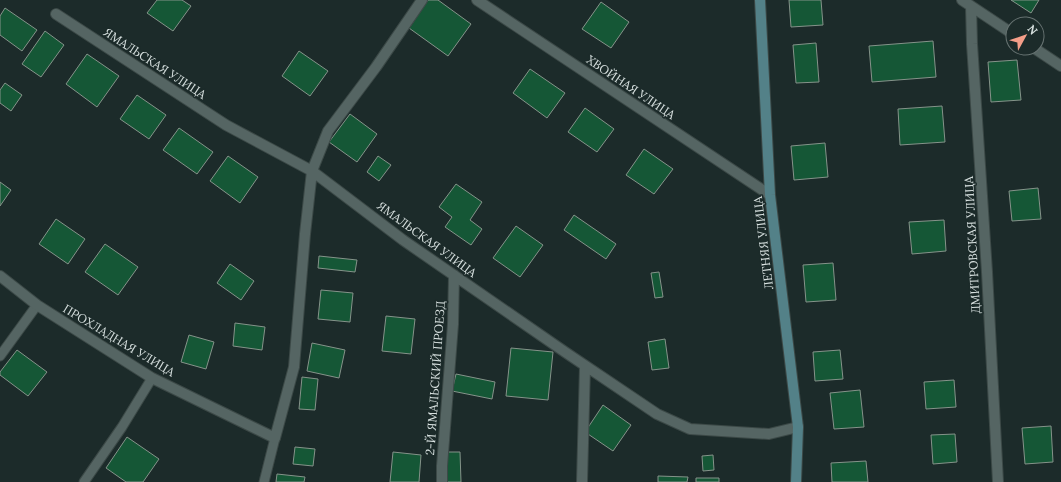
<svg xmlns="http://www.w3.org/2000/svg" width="1061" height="482" viewBox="0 0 1061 482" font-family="Lora,serif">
  <rect width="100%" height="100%" fill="#1c2b2a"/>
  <!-- building -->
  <path fill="#155736" stroke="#85938a" d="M157,0H182L191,6L173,31L147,13Z
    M428,0H438L471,24L448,56L409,28Z
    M789,0H821L823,25L791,27Z
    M1011,0H1039L1031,13Z
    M601,2L629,22L611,48L582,29Z
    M5,8L37,30L22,51L0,35V16Z
    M45,31L64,45L41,77L22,64Z
    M933,41L936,77L872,82L869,46Z
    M816,43L819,82L796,83L793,45Z
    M299,51L328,71L310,96L282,76Z
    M87,54L119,76L97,107L66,84Z
    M1017,60L1021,100L991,102L988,62Z
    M530,69L565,93L547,118L513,93Z
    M5,83L22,95L11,111L0,103V90Z
    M137,95L166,115L149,139L120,119Z
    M942,106L945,142L900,145L898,109Z
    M585,108L614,129L597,152L568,132Z
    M350,114L377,134L357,162L329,142Z
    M179,128L213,152L197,174L163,150Z
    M825,143L828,177L794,180L791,146Z
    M644,149L673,169L654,194L626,175Z
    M228,156L258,177L240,203L210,181Z
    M378,156L391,165L379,181L367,172Z
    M0,182L11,190L0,206Z
    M456,184L482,202L470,220L482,229L471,245L445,227L452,217L439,207Z
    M1038,188L1041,219L1012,221L1009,191Z
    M574,215L616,244L606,259L564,230Z
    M56,219L85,239L68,264L39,244Z
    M944,220L946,251L912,254L909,222Z
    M516,226L543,245L520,277L493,258Z
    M105,244L138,267L118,295L85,272Z
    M319,256L357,260L355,272L318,268Z
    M833,263L836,300L806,302L803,265Z
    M230,264L254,281L241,300L217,283Z
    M659,272L663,297L655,298L651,273Z
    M321,290L353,293L350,322L318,319Z
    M386,316L415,319L411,354L382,351Z
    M235,323L265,327L262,350L233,346Z
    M189,335L214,342L206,369L181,362Z
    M665,339L669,368L652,370L648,342Z
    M312,343L345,350L339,378L307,371Z
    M511,348L553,352L548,400L506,396Z
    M17,350L47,372L28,396L0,375V372Z
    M840,350L843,379L815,381L813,352Z
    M456,374L495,382L492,399L452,391Z
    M302,377L318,379L315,410L299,409Z
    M954,380L956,407L926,409L924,382Z
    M860,390L864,427L834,429L830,393Z
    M603,405L631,425L613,451L585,432Z
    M1051,426L1053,462L1025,464L1022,428Z
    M955,434L957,462L933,464L931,435Z
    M127,437L159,459L143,482H126L106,468Z
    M295,447L315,449L313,466L293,464Z
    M393,452L421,455L419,482H390Z
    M446,452H460L461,482H447Z
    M713,455L714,470L703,471L702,456Z
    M866,461L868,482H832L831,463Z
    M277,474L305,477L304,482H276Z
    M658,476L688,477L687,482H658Z
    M696,478H719V482H696Z"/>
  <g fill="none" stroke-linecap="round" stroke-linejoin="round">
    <!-- lane casing -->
    <g stroke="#3c4947" stroke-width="11">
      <path id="lane" d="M0,356L37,305
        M84,482L122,427L152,378
        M264,482L275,438"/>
    </g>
    <!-- street casing -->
    <g stroke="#3c4947" stroke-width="12">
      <path id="street" d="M477,0L770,195
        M962,0L1013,34
        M971,6L972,44L987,272L998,482
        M56,14L226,125L312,171L403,240L565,352L657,414L690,429L769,434L798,427
        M1034,48L1061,66
        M0,276L37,305L152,378L275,438L294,367L305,234L312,171L328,131L376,67L422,0
        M442,482V466L453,324L454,275
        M582,482L585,366"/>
    </g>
    <!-- secondary casing -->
    <g stroke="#3c4947" stroke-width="12">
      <path id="secondary" d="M760,0L770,195L798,427L796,482"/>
    </g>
    <!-- lane -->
    <use href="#lane" stroke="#556563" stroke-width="9"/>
    <!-- street -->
    <use href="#street" stroke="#556563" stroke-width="10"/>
    <!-- secondary -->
    <use href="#secondary" stroke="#538188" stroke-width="10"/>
  </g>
  <g text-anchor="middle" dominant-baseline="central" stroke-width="3" stroke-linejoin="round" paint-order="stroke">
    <!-- street labels -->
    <g font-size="12" fill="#d7e0df" stroke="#1c2b2a">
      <text transform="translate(155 63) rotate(33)">ЯМАЛЬСКАЯ УЛИЦА</text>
      <text transform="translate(631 87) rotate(34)">ХВОЙНАЯ УЛИЦА</text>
      <text transform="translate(427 239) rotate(36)">ЯМАЛЬСКАЯ УЛИЦА</text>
      <text transform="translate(763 243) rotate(-97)">ЛЕТНЯЯ УЛИЦА</text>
      <text transform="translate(972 245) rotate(-93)">ДМИТРОВСКАЯ УЛИЦА</text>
      <text transform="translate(119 340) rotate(31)">ПРОХЛАДНАЯ УЛИЦА</text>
      <text transform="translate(435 378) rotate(-86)">2-Й ЯМАЛЬСКИЙ ПРОЕЗД</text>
    </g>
  </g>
  <!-- north arrow -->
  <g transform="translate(1025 36) rotate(50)"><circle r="19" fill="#1c2b2a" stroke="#677372"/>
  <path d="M0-3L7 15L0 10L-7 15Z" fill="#f49e89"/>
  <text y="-6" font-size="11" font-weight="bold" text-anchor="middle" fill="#d7e0df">N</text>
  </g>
</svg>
